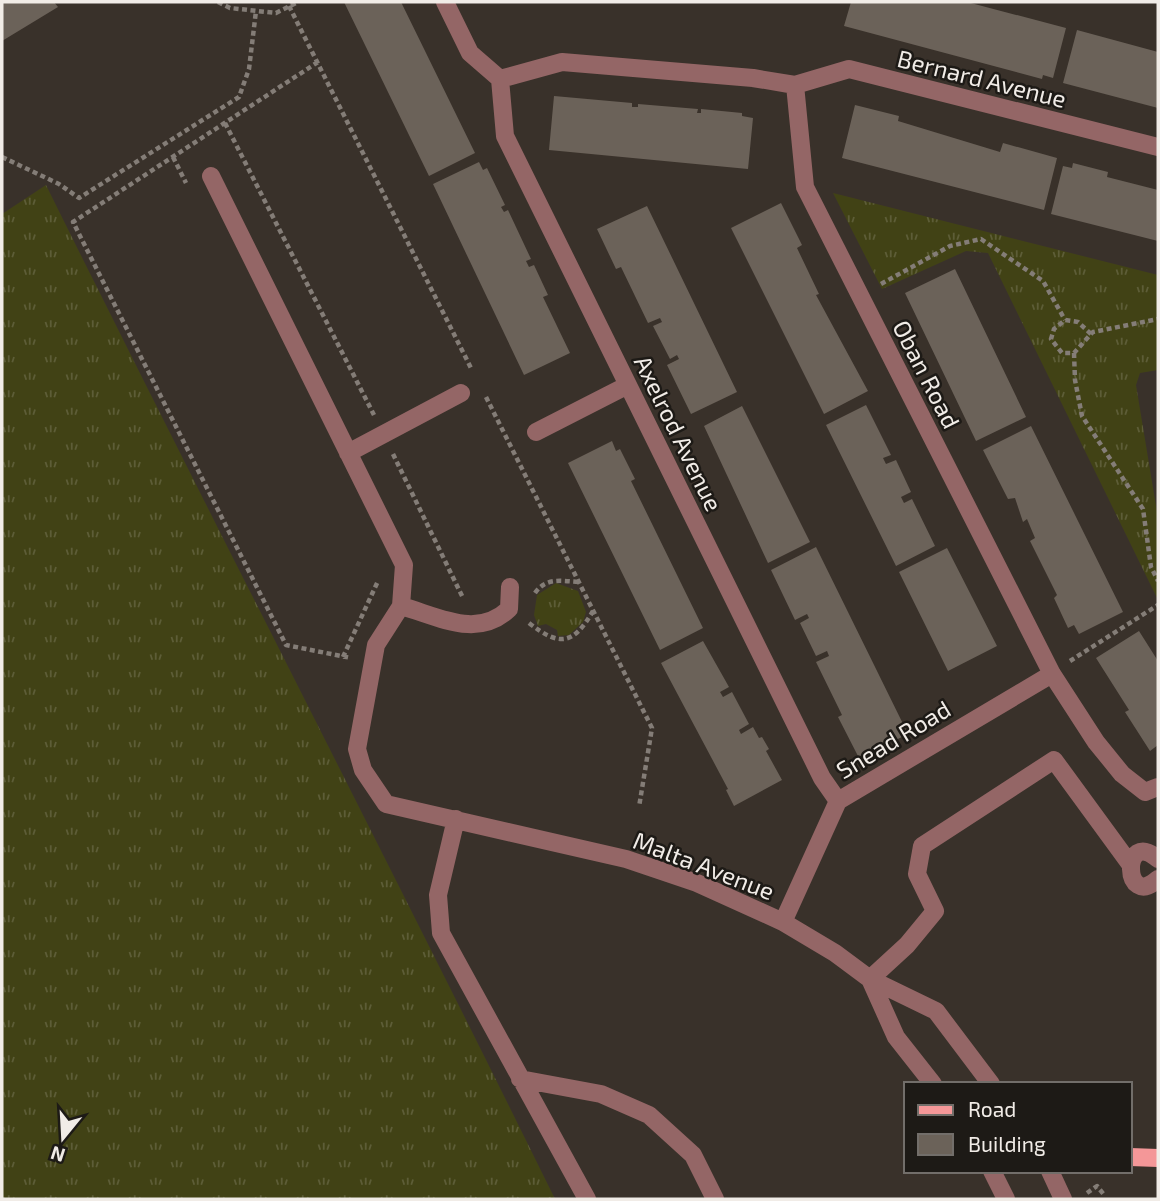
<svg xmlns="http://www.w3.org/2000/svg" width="1160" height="1201" viewBox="0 0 1160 1201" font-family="'Exo 2',sans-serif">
  <defs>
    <pattern id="grass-tufts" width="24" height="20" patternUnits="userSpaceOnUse" patternTransform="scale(1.75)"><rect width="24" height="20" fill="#414215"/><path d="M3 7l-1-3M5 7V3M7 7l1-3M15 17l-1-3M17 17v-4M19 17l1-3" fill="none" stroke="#5d5d37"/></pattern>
  </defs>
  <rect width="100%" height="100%" fill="#39312a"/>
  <!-- grass -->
  <path fill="url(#grass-tufts)" d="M46,185C214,524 388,860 555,1199H2V214Z
    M833,193L1158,275V370L1140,373L1136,385L1158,518V600L988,253L966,251L882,289Z
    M556,583L578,591L586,612L583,622L569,635L558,636L557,630L546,624L538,626L534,615L537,595Z"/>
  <!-- building -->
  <path fill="#6b6259" d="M2,2H54L58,7L2,41Z
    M344,2H401L475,153L429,176Z
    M851,2H967L1066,28L1053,78L1043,75L1042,79L844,26Z
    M1077,30L1158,52V108L1063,83Z
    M554,96L632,103V107H638V104L698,109L697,113H701V109L742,113V116L753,118L748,169L549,150Z
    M855,105L899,116L898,121L1000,152L1003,143L1057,158L1044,210L842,158Z
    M479,162L483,170L487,168L505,205L501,207L504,212L508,210L531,259L526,261L529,267L534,265L548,295L543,297L570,353L524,375L433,184Z
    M1073,163L1108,172L1107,177L1158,190V241L1051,214L1063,166L1072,168Z
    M781,203L802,245L797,248L819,294L816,295L868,391L824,414L731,228Z
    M647,206L737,392L691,414L667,365L679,359L677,355L670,359L653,326L662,322L660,318L648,323L621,267L616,269L597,229Z
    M955,269L1026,417L976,441L905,293Z
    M866,405L891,455L883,458L886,464L896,460L911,492L901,497L904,503L912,499L935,546L896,566L826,425Z
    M742,406L810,542L768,563L704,426Z
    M1031,426L1123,612L1079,634L1074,625L1068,628L1054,598L1057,595L1030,541L1035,538L1027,519L1023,522L1015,498L1008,499L983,450Z
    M612,441L616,451L620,449L635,479L631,481L703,628L660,650L568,463Z
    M816,547L908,734L859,758L838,717L842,715L816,662L829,656L827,651L816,656L800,623L809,618L807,614L795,620L771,570Z
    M947,548L997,646L948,671L899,572Z
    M1139,631L1158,661V745L1150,751L1125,712L1129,710L1096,658Z
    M703,641L729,687L720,692L723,697L732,692L749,724L739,730L741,734L753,727L759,738L762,737L769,749L766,751L782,780L734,806L726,790L728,789L661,663Z"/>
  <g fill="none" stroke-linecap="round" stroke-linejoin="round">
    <!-- path -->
    <path stroke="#847d77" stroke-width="4.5" stroke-dasharray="5 3.5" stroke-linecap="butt" d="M218,2L230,8L276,13L298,2
      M289,6L472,370
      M318,62L73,222L286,645L351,658
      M225,123L374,415
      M2,157L59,184L79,198L239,97L249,69L256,11
      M173,157L186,183
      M881,284L950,246L981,239L1043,281L1065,320
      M1091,334L1078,322L1065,320L1054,329L1051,339L1062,353H1074L1091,334L1093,332L1158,319
      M1074,353L1075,380L1082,416L1143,509L1151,567L1158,581
      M486,397L652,728L639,807
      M393,454L463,598
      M535,593C546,577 561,581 579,582
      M529,623C560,647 573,645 593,611
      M343,657L378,581
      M1070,661L1158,605
      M1087,1193L1097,1186L1105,1196"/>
    <!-- minor -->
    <path stroke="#946666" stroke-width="18" d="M445,2L470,53L500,79
      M795,85L805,187L1052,674L1096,742L1122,774L1145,792L1158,787
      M211,176L404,565L401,606L376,645L357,749L363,770L386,804L626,859L697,883L783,922L835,953L870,979L896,1037L933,1084
      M536,432L628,385
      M348,453L461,393
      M401,606C440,617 477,639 509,609L510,587
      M838,801L822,778L505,136L500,79L562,62L753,78L795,85L849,69L1158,147
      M456,819L438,895L441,933L587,1199
      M1158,859C1121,827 1123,911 1158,879
      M783,922L838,801L1052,674
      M870,979L907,945L935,911L917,874L922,846L1054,760L1130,864
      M870,979L936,1011L991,1084
      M520,1079L601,1094L649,1115L693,1155L715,1199
      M992,1171L1006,1199
      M1050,1171L1063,1199"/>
    <!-- major -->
    <path stroke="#f49798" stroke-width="18" d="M1130,1157L1158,1158"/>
  </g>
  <g text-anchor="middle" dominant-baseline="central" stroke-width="5" stroke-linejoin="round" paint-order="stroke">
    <!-- street labels -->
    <g font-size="24" fill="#f1ece7" stroke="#1d1a16">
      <text transform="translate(982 78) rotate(14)">Bernard Avenue</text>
      <text transform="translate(927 374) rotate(63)">Oban Road</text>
      <text transform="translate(679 433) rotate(64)">Axelrod Avenue</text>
      <text transform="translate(893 739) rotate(-31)">Snead Road</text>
      <text transform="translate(704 865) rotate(21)">Malta Avenue</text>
    </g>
  </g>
  <!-- border -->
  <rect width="1160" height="1201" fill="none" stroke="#f1ece7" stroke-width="7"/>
  <!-- legend -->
  <rect x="904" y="1082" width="228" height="91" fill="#1d1a16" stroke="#726e6a" stroke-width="2"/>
  <rect x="918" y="1105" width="35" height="10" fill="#f49798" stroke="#726e6a" stroke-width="2"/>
  <text x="968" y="1117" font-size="21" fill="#f1ece7">Road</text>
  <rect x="918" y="1134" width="35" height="21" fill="#6b6259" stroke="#726e6a" stroke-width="2"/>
  <text x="968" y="1152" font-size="21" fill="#f1ece7">Building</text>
  <!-- north arrow -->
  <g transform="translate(63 1138) rotate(198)" stroke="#1d1a16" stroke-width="5" paint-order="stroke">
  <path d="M0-5L12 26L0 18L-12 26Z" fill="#f1ece7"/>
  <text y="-10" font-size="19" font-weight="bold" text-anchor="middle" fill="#f1ece7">N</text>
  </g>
</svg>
